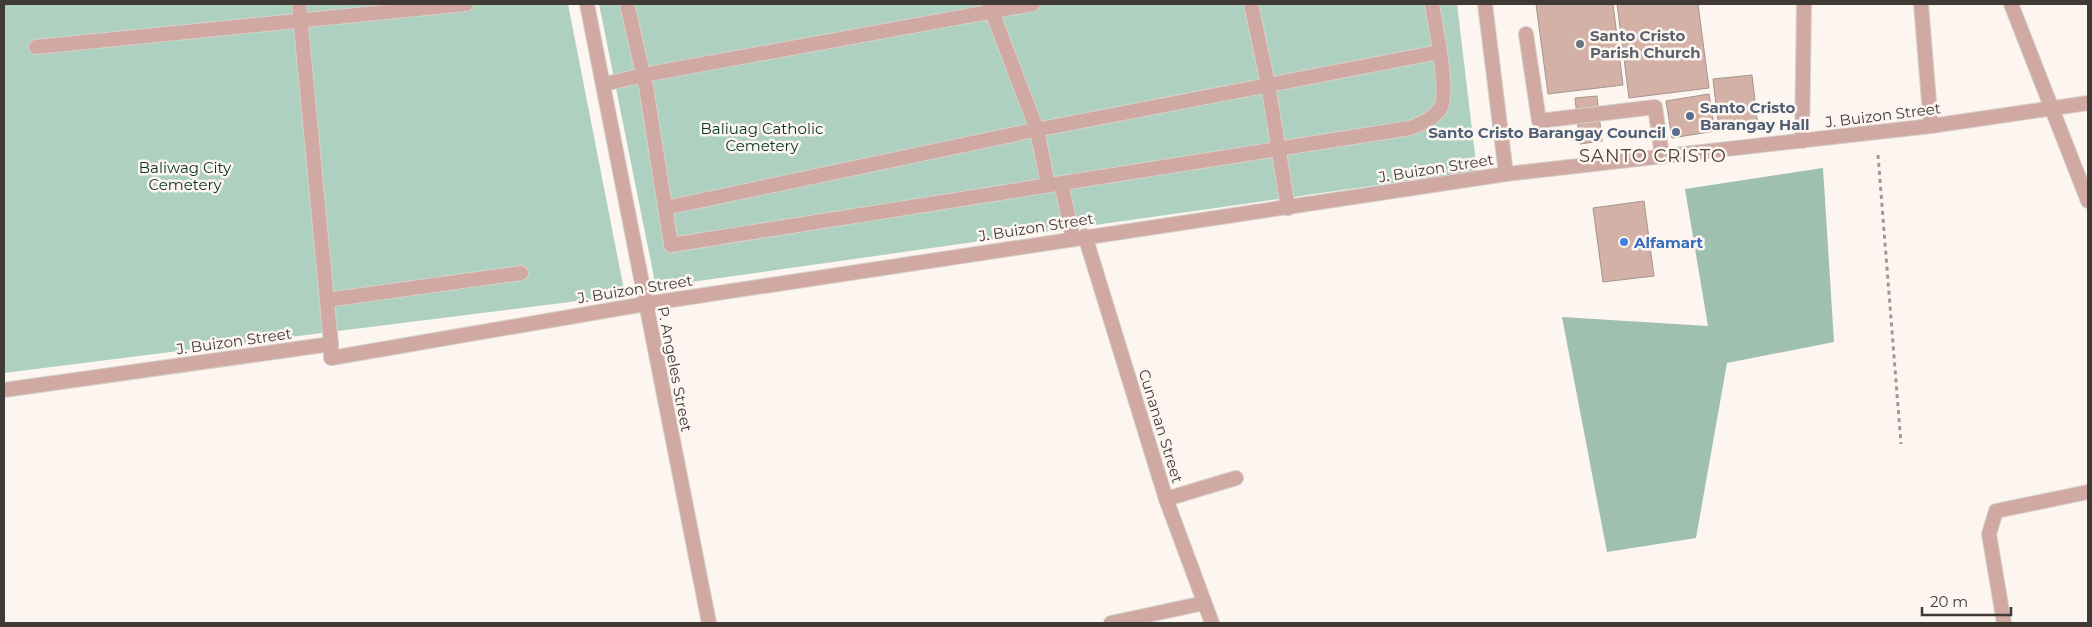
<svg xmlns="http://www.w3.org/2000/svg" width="2092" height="627" viewBox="0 0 2092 627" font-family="Montserrat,sans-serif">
  <rect width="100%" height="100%" fill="#fdf5f0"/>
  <!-- green -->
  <path fill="#aed0c0" d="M4,4H568L625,295L4,373Z
    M599,4H1457L1477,171L656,287Z"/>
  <!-- forest -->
  <path fill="#9fc0b0" d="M1823,168L1834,342L1727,363L1696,538L1607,552L1562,317L1708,326L1685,189Z"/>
  <!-- building -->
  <path fill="#d3b1a6" stroke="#a49590" d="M1536,4H1613L1623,85L1548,94Z
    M1617,4H1698L1709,88L1629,98Z
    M1752,75L1758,127L1719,131L1713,79Z
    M1709,94L1715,131L1672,138L1666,101Z
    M1597,96L1602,141L1580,144L1575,98Z
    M1644,201L1654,276L1603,282L1593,208Z"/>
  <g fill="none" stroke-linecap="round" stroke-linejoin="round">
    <!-- service casing -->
    <g stroke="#d7d0cb" stroke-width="16">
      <path id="service" d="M299,4L331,344
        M627,4L646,87L671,245L1410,128C1421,124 1433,119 1440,109C1450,94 1435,24 1432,4
        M989,4L1037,130L1048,185
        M1251,4L1268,84L1288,208
        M1921,4L1931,126
        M1526,34L1539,121L1655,107L1662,156
        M36,47L466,4
        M604,84L654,73L1033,4
        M1802,141L1804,4
        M1061,183L1073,238
        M665,208L1025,132L1439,52
        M327,300L521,273
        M1166,499L1236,478
        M1111,623L1204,603
        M2004,623L1989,534L1996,511L2088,492"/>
    </g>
    <!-- minor casing -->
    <g stroke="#d7d0cb" stroke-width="16">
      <path id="minor" d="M587,4L709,623
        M1485,4L1506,174
        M2011,4L2088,201
        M1085,236L1166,499L1212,623
        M4,390L331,344V358L645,304L1506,174L1931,126L2088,103"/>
    </g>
    <!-- path -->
    <path stroke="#9f9894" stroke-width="3" stroke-dasharray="4 4" stroke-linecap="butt" d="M1878,155L1901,444"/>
    <!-- service -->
    <use href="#service" stroke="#cfa9a2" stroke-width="14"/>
    <!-- minor -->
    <use href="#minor" stroke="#cfa9a2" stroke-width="14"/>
  </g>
  <!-- markers -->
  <circle fill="#6b7280" stroke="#fdf5f0" stroke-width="2" cx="1580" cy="44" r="5"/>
  <g fill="#5c6f8a" stroke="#fdf5f0" stroke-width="2">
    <circle cx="1690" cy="116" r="5"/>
    <circle cx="1676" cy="132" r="5"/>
  </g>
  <circle fill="#3f7fe0" stroke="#fdf5f0" stroke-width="2" cx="1624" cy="242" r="5"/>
  <g text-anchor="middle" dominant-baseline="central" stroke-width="5" stroke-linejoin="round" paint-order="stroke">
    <!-- worship labels -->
    <g font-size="15" font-weight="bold" fill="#5b616d" stroke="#fdf5f0" text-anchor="start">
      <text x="1590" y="35">Santo Cristo<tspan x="1590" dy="17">Parish Church</tspan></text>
    </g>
    <!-- service labels -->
    <g font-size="15" font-weight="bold" fill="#4e5e75" stroke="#fdf5f0" text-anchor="start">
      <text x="1700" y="107">Santo Cristo<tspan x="1700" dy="17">Barangay Hall</tspan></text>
      <text x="1666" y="132" text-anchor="end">Santo Cristo Barangay Council</text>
    </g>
    <!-- street labels -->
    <g font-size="15" fill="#403a37" stroke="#fdf5f0">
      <text transform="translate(1883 115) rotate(-7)">J. Buizon Street</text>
      <text transform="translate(1436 168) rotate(-9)">J. Buizon Street</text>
      <text transform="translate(1036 227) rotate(-9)">J. Buizon Street</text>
      <text transform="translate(635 289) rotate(-9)">J. Buizon Street</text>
      <text transform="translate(234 341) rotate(-8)">J. Buizon Street</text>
      <text transform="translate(675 369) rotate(79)">P. Angeles Street</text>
      <text transform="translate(1161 426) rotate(73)">Cunanan Street</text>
    </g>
    <!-- park labels -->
    <g font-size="15" fill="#043424" stroke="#fdf5f0">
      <text x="762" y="128">Baliuag Catholic<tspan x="762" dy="17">Cemetery</tspan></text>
      <text x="185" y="167">Baliwag City<tspan x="185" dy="17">Cemetery</tspan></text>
    </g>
    <!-- shop labels -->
    <g font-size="15" font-weight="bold" fill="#366cbe" stroke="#fdf5f0" text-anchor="start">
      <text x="1634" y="242">Alfamart</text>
    </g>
    <!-- quarter labels -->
    <g font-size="18" letter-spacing="1" fill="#4a4038" stroke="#fdf5f0">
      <text x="1653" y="156">SANTO CRISTO</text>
    </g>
  </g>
  <!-- border -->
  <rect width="2092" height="627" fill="none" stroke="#403a37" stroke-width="10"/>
  <!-- scale -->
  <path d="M1922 607v8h89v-8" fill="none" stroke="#403a37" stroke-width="2.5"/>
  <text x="1930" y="607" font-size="15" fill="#403a37" stroke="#fdf5f0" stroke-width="4" paint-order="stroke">20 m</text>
</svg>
